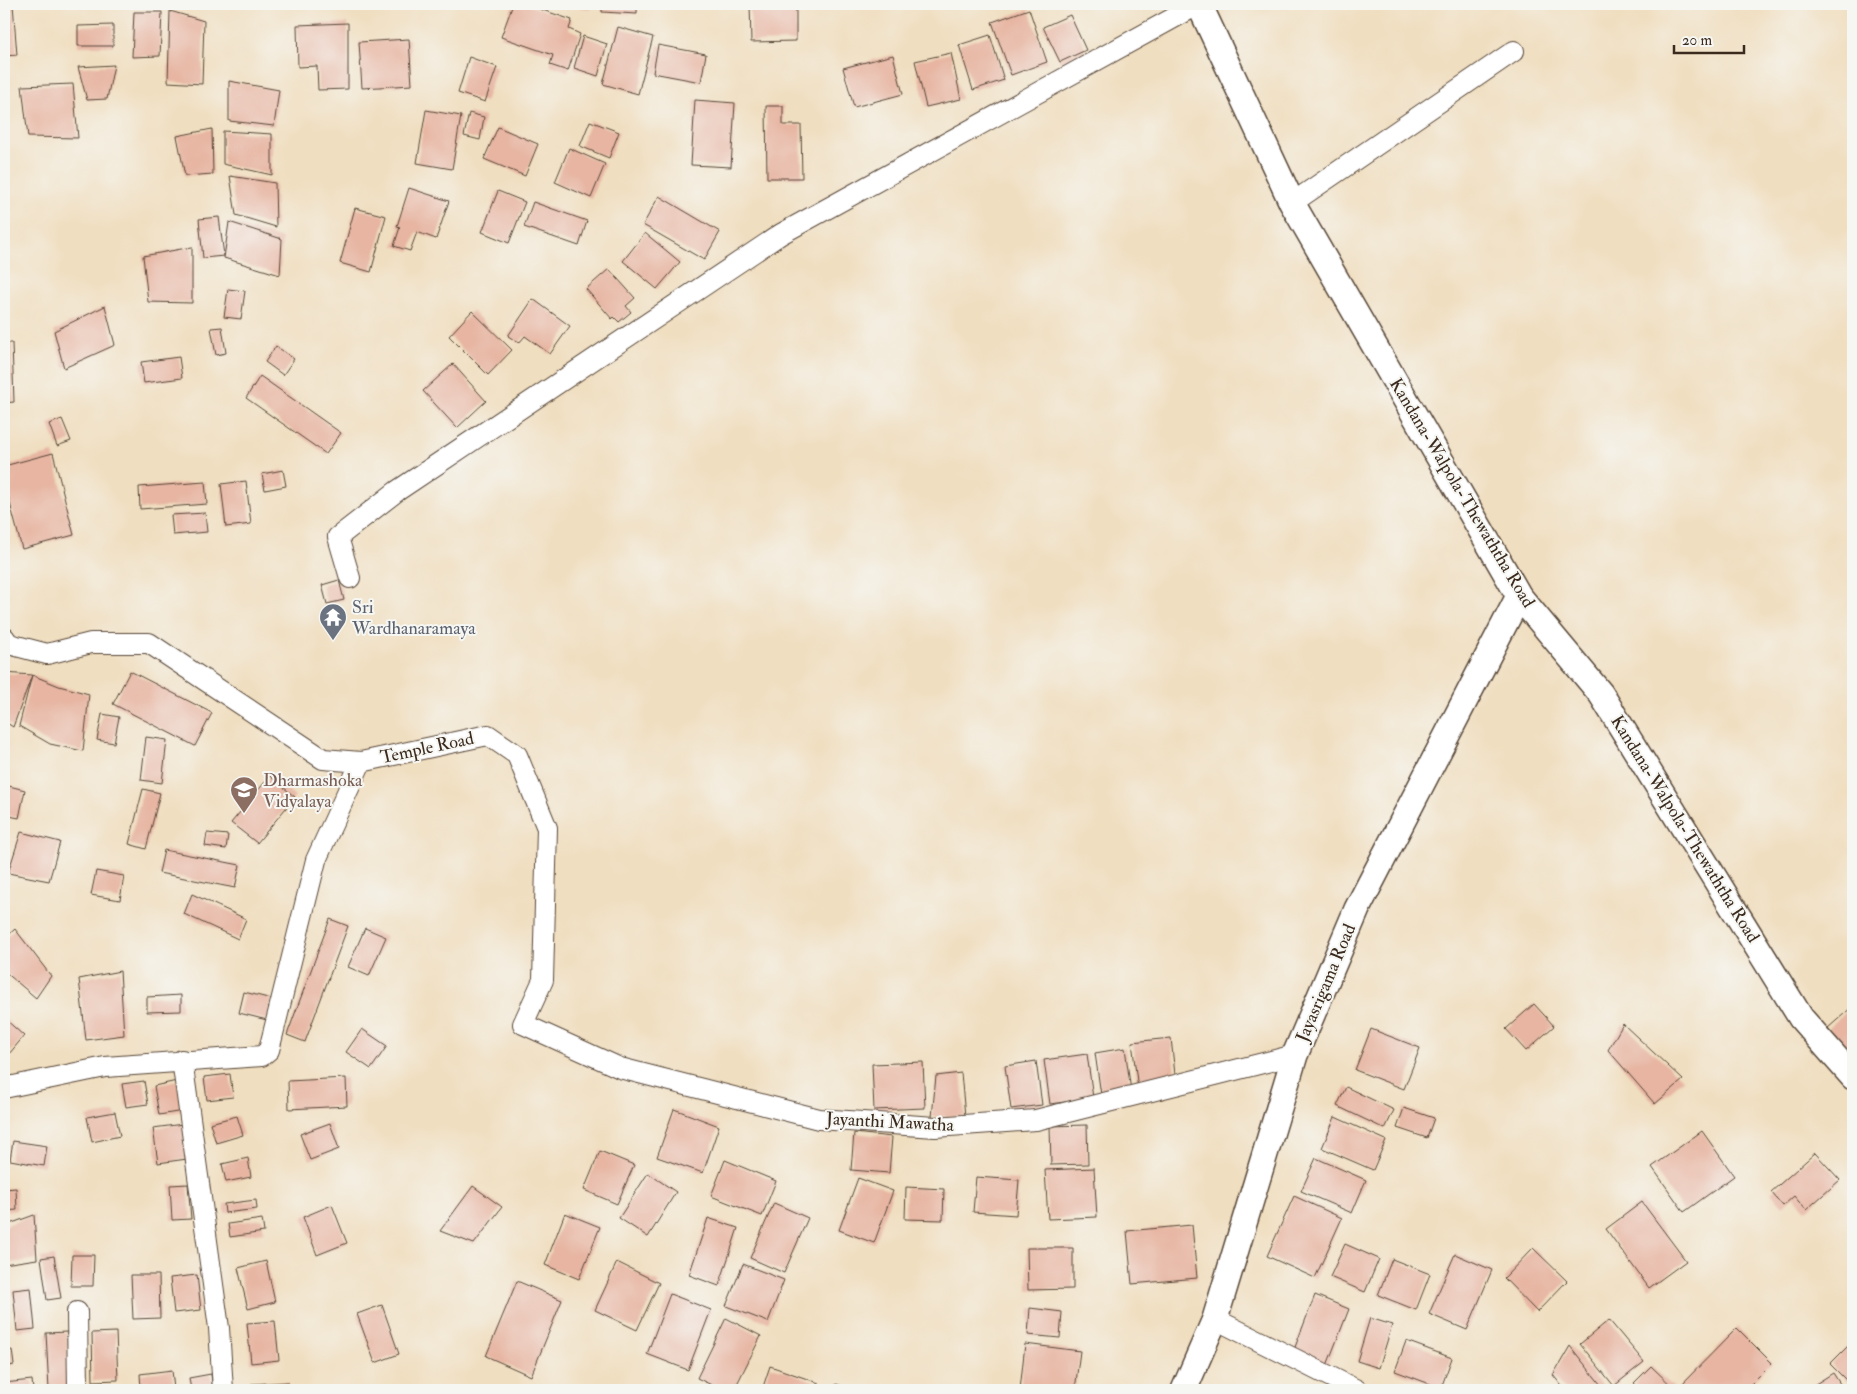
<svg xmlns="http://www.w3.org/2000/svg" width="1857" height="1394" viewBox="0 0 1857 1394" font-family="'IM FELL Double Pica',serif">
  <rect width="100%" height="100%" fill="#f6f6f2"/>
  <filter id="ink" filterUnits="userSpaceOnUse"><feTurbulence type="fractalNoise" baseFrequency=".02" numOctaves="2"/><feDisplacementMap in="SourceGraphic" scale="10" xChannelSelector="R" yChannelSelector="G"/><feConvolveMatrix kernelMatrix="1 2 1 2 8 2 1 2 1" color-interpolation-filters="sRGB"/></filter>
  <filter id="wash" filterUnits="userSpaceOnUse"><feTurbulence type="fractalNoise" baseFrequency=".0096" numOctaves="4" result="noise"/><feDisplacementMap in="SourceGraphic" scale="20" xChannelSelector="R" yChannelSelector="G"/><feGaussianBlur stdDeviation="1.12" result="paint"/><feColorMatrix in="noise" values="0 0 0 0 0 0 0 0 0 0 0 0 0 0 0 0 0 1.4 0 .05"/><feComposite in="paint" operator="in"/></filter>
  <g filter="url(#wash)">
    <rect width="100%" height="100%" fill="#f0dec0"/>
    <g id="blocks">
      <!-- building -->
      <path fill="#e7b5a2" d="M4,4H13L17,55L4,56Z
        M513,4H525L572,20L569,29L580,34L568,71L550,65L553,55L501,37Z
        M570,4H591V9L570,6Z
        M602,4H637V14L602,12Z
        M750,4H796V41L751,42Z
        M1029,9L1047,62L1011,75L992,22Z
        M170,11L204,21L202,84L168,82Z
        M134,12H162L160,56L132,57Z
        M1070,15L1086,50L1060,62L1043,27Z
        M348,23V89L318,90L317,66L298,67L297,25Z
        M113,25V46H78V26Z
        M618,27L653,37L638,94L603,84Z
        M990,35L1004,80L973,90L959,45Z
        M583,36L607,44L598,76L574,68Z
        M409,39L412,85L362,88L359,42Z
        M658,45L706,54L701,82L653,73Z
        M951,53L961,99L926,107L915,61Z
        M893,55L903,94L854,107L843,68Z
        M469,57L497,67L485,102L458,93Z
        M114,65L107,99L87,100L78,67Z
        M229,81L279,90L274,126L229,121Z
        M73,84L78,138L28,137L22,86Z
        M695,100L735,103L731,167L691,165Z
        M766,106H783V125H801L802,178H767Z
        M426,110L461,116L452,169L417,163Z
        M469,113L484,117L480,140L464,136Z
        M590,121L619,132L609,158L580,146Z
        M498,127L538,144L525,176L484,159Z
        M212,129L213,174L185,176L177,136Z
        M223,131L272,134V175L223,164Z
        M569,148L605,164L591,198L555,182Z
        M230,176L275,183L276,227L236,215Z
        M409,188L449,201L436,239L417,232L410,251L394,246L400,227L397,226Z
        M498,191L525,202L509,243L482,232Z
        M659,196L720,232L704,260L643,225Z
        M533,202L587,221L579,246L524,227Z
        M355,208L386,216L371,272L340,263Z
        M219,217L224,256L203,258L199,219Z
        M229,222L282,239L280,275L224,258Z
        M645,233L680,262L657,289L623,261Z
        M192,247V303L148,302L143,256Z
        M609,269L635,298L626,306L631,312L619,322L614,317L612,319L586,289Z
        M228,289L245,291L241,319L224,317Z
        M533,299L570,326L550,354L525,336L519,343L508,336Z
        M105,306L115,345L64,368L54,331Z
        M472,311L512,350L488,375L449,336Z
        M222,327L226,353L216,355L211,328Z
        M4,343H12L14,402L4,403Z
        M276,346L294,359L283,375L265,362Z
        M179,357L182,378L144,383L141,362Z
        M453,364L486,401L457,428L423,391Z
        M260,376L341,433L326,454L246,398Z
        M62,419L71,441L57,446L49,424Z
        M53,453L74,535L22,549L4,480V466Z
        M283,470L286,486L265,490L262,474Z
        M246,481L251,524L226,527L221,484Z
        M205,482L207,504L140,509L139,487Z
        M205,513L207,532L173,535L171,515Z
        M339,580L344,600L327,604L322,585Z
        M130,671L212,713L195,746L113,704Z
        M4,673L32,675L13,727L4,721Z
        M32,675L59,686L89,694L83,751L50,744L19,726Z
        M102,714L119,717L114,743L97,740Z
        M146,737L167,740L162,783L141,780Z
        M270,776L295,797L257,843L231,823Z
        M9,786L25,790L19,818L4,815Z
        M143,789L160,793L146,849L129,844Z
        M21,832L60,842L49,881L8,873Z
        M207,833L228,835L226,849L205,846Z
        M164,850L240,865L235,888L159,873Z
        M96,871L124,876L120,900L91,895Z
        M192,894L246,919L238,939L184,914Z
        M330,919L348,926L305,1042L287,1035Z
        M365,928L386,937L369,976L348,967Z
        M15,929L51,976L36,998L4,971V939Z
        M120,971L124,1035L86,1040L79,979Z
        M244,992L272,999L267,1020L239,1013Z
        M181,995V1011L147,1012V997Z
        M1534,1004L1554,1026L1526,1051L1506,1029Z
        M1853,1006V1058L1828,1028Z
        M4,1018L24,1036L4,1060Z
        M1623,1024L1683,1080L1655,1104L1608,1050Z
        M362,1029L387,1046L371,1069L346,1052Z
        M1371,1029L1420,1048L1404,1089L1355,1070Z
        M1171,1038L1176,1084L1138,1089L1132,1042Z
        M1125,1048L1131,1091L1101,1095L1095,1053Z
        M1087,1054L1093,1098L1050,1104L1044,1060Z
        M1036,1061L1042,1105L1011,1109L1005,1066Z
        M923,1062L925,1108L874,1110L872,1064Z
        M961,1073L965,1116L932,1117L936,1076Z
        M230,1074L233,1097L207,1100L204,1077Z
        M346,1078L347,1106L289,1109L288,1081Z
        M144,1081L148,1104L126,1107L122,1084Z
        M177,1081L183,1111L159,1115L154,1086Z
        M1346,1087L1394,1110L1385,1129L1337,1106Z
        M1404,1108L1434,1118L1427,1138L1397,1128Z
        M674,1109L719,1126L703,1173L657,1157Z
        M115,1112L120,1136L92,1142L87,1117Z
        M237,1116L243,1135L216,1143L210,1123Z
        M1335,1117L1386,1140L1373,1170L1322,1148Z
        M330,1123L339,1149L310,1160L300,1134Z
        M183,1124L187,1159L158,1163L153,1128Z
        M1087,1125L1088,1164L1051,1165L1050,1126Z
        M1702,1131L1734,1176L1684,1212L1652,1167Z
        M854,1133L892,1137L889,1173L851,1170Z
        M13,1141L47,1146L44,1166L10,1160Z
        M600,1151L634,1165L617,1204L584,1190Z
        M1815,1153L1840,1180L1806,1210L1794,1196L1783,1206L1771,1192Z
        M248,1158L251,1177L226,1182L222,1164Z
        M1316,1158L1366,1180L1352,1213L1301,1191Z
        M725,1160L776,1181L762,1216L711,1196Z
        M1094,1168L1097,1217L1048,1219L1045,1170Z
        M648,1173L676,1192L648,1237L619,1218Z
        M976,1177L1019,1180L1016,1215L973,1212Z
        M858,1178L893,1191L874,1243L839,1230Z
        M188,1184L191,1219L172,1220L170,1185Z
        M473,1186L502,1207L474,1244L440,1231Z
        M906,1187L944,1189L943,1220L905,1219Z
        M16,1188L17,1210L4,1211V1189Z
        M1294,1196L1342,1218L1315,1278L1267,1256Z
        M256,1200L257,1209L225,1213L224,1204Z
        M1642,1202L1686,1261L1649,1288L1606,1229Z
        M774,1203L808,1218L784,1273L750,1258Z
        M332,1205L347,1243L317,1255L303,1217Z
        M565,1213L600,1227L579,1279L545,1265Z
        M34,1215L37,1259L4,1264V1226Z
        M708,1218L738,1228L719,1286L689,1275Z
        M262,1219L264,1232L230,1237L228,1224Z
        M1192,1225L1197,1278L1132,1284L1127,1231Z
        M1345,1244L1379,1259L1365,1292L1330,1277Z
        M1027,1248H1073V1289L1028,1290Z
        M1533,1248L1567,1281L1537,1312L1504,1278Z
        M1455,1254L1492,1270L1467,1330L1429,1314Z
        M72,1255H94L93,1286H71Z
        M54,1256L61,1298L47,1300L41,1258Z
        M1392,1259L1430,1274L1416,1310L1378,1295Z
        M266,1261L275,1302L248,1309L238,1268Z
        M617,1262L659,1283L637,1330L595,1310Z
        M743,1264L784,1280L768,1322L726,1306Z
        M131,1275H159L160,1318L133,1319Z
        M197,1275L201,1310L174,1313L170,1278Z
        M517,1281L562,1300L531,1376L486,1356Z
        M31,1288L35,1329L17,1331L13,1290Z
        M670,1294L711,1310L688,1370L647,1354Z
        M1315,1295L1349,1309L1326,1368L1292,1355Z
        M382,1305L399,1354L375,1363L357,1314Z
        M1030,1308L1062,1312L1060,1338L1028,1335Z
        M726,1318L761,1336L734,1390H722L697,1378Z
        M1370,1318L1392,1325L1379,1368L1357,1361Z
        M1609,1320L1644,1362L1614,1386L1580,1344Z
        M275,1321L279,1360L251,1363L247,1323Z
        M1737,1328L1772,1363L1745,1390H1641L1634,1383L1651,1366L1676,1390Z
        M67,1332L69,1390H49L46,1333Z
        M116,1332L118,1380L93,1381L92,1333Z
        M1406,1341L1452,1358L1441,1388L1395,1371Z
        M1853,1341V1387L1830,1364Z
        M1025,1344L1080,1351L1075,1390H1020Z
        M1570,1346L1605,1390H1565L1553,1375Z
        M12,1350L14,1365L4,1367V1352Z
        M770,1366L819,1383L816,1390H762Z
        M172,1370L174,1390H141L140,1374Z
        M1833,1373L1844,1390H1806Z
        M211,1374L213,1390H191L189,1378Z
        M32,1380L33,1390H4V1383Z
        M288,1382V1390H251V1384Z
        M836,1384L856,1390H834Z"/>
    </g>
  </g>
  <g filter="url(#ink)">
    <use href="#blocks" fill-opacity="0" stroke="#564536" stroke-width="1"/>
    <g fill="none" stroke-linecap="round" stroke-linejoin="round">
      <!-- minor casing -->
      <g stroke="#564536" stroke-width="22">
        <path id="minor" d="M1292,203L1514,51
          M350,578L338,537L397,491L781,234L1199,4
          M4,637L9,644L47,654L91,643H149L323,759L361,762L488,735L517,755L547,828L543,980L523,1024L620,1068L819,1119L935,1127L1036,1120L1295,1055
          M182,1060L219,1328L223,1390
          M4,1088L105,1067L262,1056L269,1050L316,860L361,762
          M77,1312L78,1390
          M1215,1319L1357,1390"/>
      </g>
      <!-- tertiary casing -->
      <g stroke="#564536" stroke-width="28">
        <path id="tertiary" d="M1199,4L1292,203L1519,596L1601,694L1801,1018L1853,1077
          M1184,1390L1215,1319L1295,1055L1357,909L1519,596"/>
      </g>
      <!-- minor -->
      <use href="#minor" stroke="#fff" stroke-width="20"/>
      <!-- tertiary -->
      <use href="#tertiary" stroke="#fff" stroke-width="25"/>
    </g>
  </g>
  <!-- icons -->
  <defs>
    <g id="temple-pin" transform="scale(1.4375)"><path d="M0 17L-7.5 6A9.5 9.5 0 1 1 7.5 6Z" fill="#6b7280" stroke="#f6f6f2"/><path d="M0-6L5-2H3V0L6.5 2.5H4V6H1.5V3h-3V6H-4V2.5H-6.5L-3 0V-2H-5Z" fill="#fff"/></g>
    <g id="school-pin" transform="scale(1.4375)"><path d="M0 17L-7.5 6A9.5 9.5 0 1 1 7.5 6Z" fill="#8d6e63" stroke="#f6f6f2"/><path d="M0-5L7-2L0 1L-7-2ZM-4 1L0 2.5L4 1V4Q0 6-4 4Z" fill="#fff"/></g>
  </defs>
  <g fill-rule="evenodd">
    <use href="#temple-pin" x="333" y="617"/>
    <use href="#school-pin" x="244" y="790"/>
  </g>
  <g text-anchor="middle" dominant-baseline="central" stroke-width="4" stroke-linejoin="round" paint-order="stroke">
    <!-- street labels -->
    <g font-size="18" fill="#3b2a1e" stroke="#f6f6f2">
      <text transform="translate(1462 493) rotate(59)">Kandana-Walpola-Thewaththa Road</text>
      <text transform="translate(427 748) rotate(-12)">Temple Road</text>
      <text transform="translate(1685 829) rotate(58)">Kandana-Walpola-Thewaththa Road</text>
      <text transform="translate(1326 983) rotate(-67)">Jayasrigama Road</text>
      <text transform="translate(890 1122) rotate(3)">Jayanthi Mawatha</text>
    </g>
    <!-- worship labels -->
    <g font-size="18" fill="#5b616d" stroke="#f6f6f2" text-anchor="start">
      <text x="352" y="607">Sri<tspan x="352" dy="21">Wardhanaramaya</tspan></text>
    </g>
    <!-- education labels -->
    <g font-size="18" fill="#785e54" stroke="#f6f6f2" text-anchor="start">
      <text x="263" y="780">Dharmashoka<tspan x="263" dy="21">Vidyalaya</tspan></text>
    </g>
  </g>
  <!-- margin -->
  <rect width="1857" height="1394" fill="none" stroke="#f6f6f2" stroke-width="20"/>
  <!-- scale -->
  <path d="M1674 45v8h70v-8" fill="none" stroke="#3b2a1e" stroke-width="2.5"/>
  <text x="1682" y="45" font-size="15" fill="#3b2a1e" stroke="#f6f6f2" stroke-width="4" paint-order="stroke">20 m</text>
</svg>
